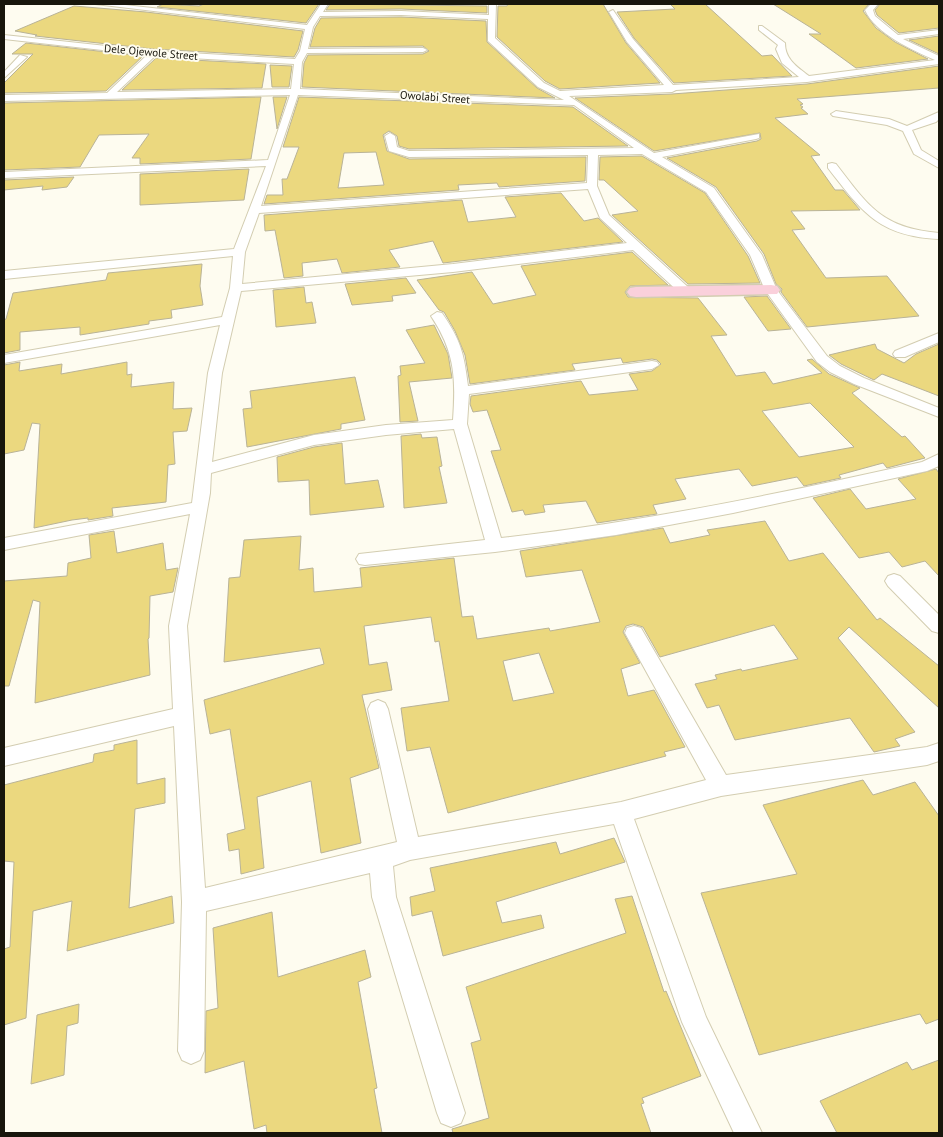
<svg xmlns="http://www.w3.org/2000/svg" width="943" height="1137" viewBox="0 0 943 1137" font-family="'PT Sans',sans-serif">
  <rect width="100%" height="100%" fill="#fefcf0"/>
  <!-- building -->
  <path fill="#ebd87f" stroke="#b9b397" fill-rule="evenodd" d="M163,4L199,6L204,4H319L306,23L157,7Z
    M330,4L487,6V13L401,9L326,10Z
    M508,4H603L626,43L660,83L560,89L545,81L497,37L498,6H507Z
    M670,4H705L762,56L772,55L792,76L674,83L634,38L617,12L675,9Z
    M773,4H869L863,11L876,28L895,42L928,59L856,68L809,34H821Z
    M880,4H939V28L899,33L877,15L875,10Z
    M74,6L146,12L303,31L298,50L294,57L153,49L35,36L37,35L15,31Z
    M401,17L486,21L487,42L537,88L555,98L302,87L304,63L308,55L423,54L429,51L423,46L310,47L315,28L321,18Z
    M939,36V54L909,40Z
    M26,43L143,56L106,91L4,93V83L33,54H12Z
    M156,58L266,64L262,88L122,90Z
    M270,65L292,66L289,87H272Z
    M939,66V88L797,99L803,104L800,105L803,107L801,108L808,114L775,118L820,155L811,156L835,190H843L860,210L791,211L805,229L792,230L826,278L887,276L919,316L807,327L781,292L782,289L776,284L764,254L716,187L667,158L757,141L761,139L760,133L654,151L575,98L672,94L807,84Z
    M261,97L251,159L140,164V158H132L149,134L99,135L80,167L4,170V103Z
    M273,97H287L277,129Z
    M299,97L573,107L628,146L409,149L399,146L397,136L389,131L383,135L387,151L409,159L586,157L585,181L499,187L497,183L458,185L459,190L264,204L267,195H283L282,179H287L299,147H283ZM376,152L384,185L338,188L344,153Z
    M642,156L705,193L748,256L760,283L688,284L612,215L638,211L604,180H599L600,157Z
    M249,169L244,200L140,205V174Z
    M74,177L67,187L42,190L43,186L4,190V180Z
    M561,193L584,221L598,218L623,242L443,263L433,241L389,250L400,267L342,273L337,259L302,263L303,276L284,278L275,230L265,231L264,215L462,200L468,222L516,217L505,197Z
    M632,252L668,285L630,286L625,292L628,297L698,298L727,335L711,336L736,376L765,372L773,384L822,373L807,360L812,359L829,374L860,388L852,393L902,437L905,436L925,458L887,468L883,463L839,475L841,478L804,486L797,477L752,486L739,469L675,479L686,499L653,505L657,514L597,523L586,501L543,505L545,512L525,515L523,510L512,512L491,451L501,450L487,410L473,412L470,404L471,396L581,381L589,395L638,390L629,374L652,371L661,364L657,360L652,359L623,363L621,358L572,364L575,370L470,384L465,355L455,331L444,312L439,310L417,280L472,272L493,304L536,295L521,266ZM810,403L854,447L799,457L762,411Z
    M202,264L200,286L203,305L171,310L172,318L149,321V324L80,335V327L20,332V350L4,353V320L6,319L13,293L106,280L108,273Z
    M406,278L416,293L392,296L393,301L352,305L345,284Z
    M304,287L306,303L312,302L316,323L276,327L273,290Z
    M767,296L791,329L768,331L744,297Z
    M434,325L448,354L452,378L409,382L418,421L400,422L398,376L401,375L400,366L425,363L406,330Z
    M875,344L877,349L904,363L916,354L939,344V396L882,374L874,380L841,364L829,355Z
    M20,362L19,371L62,364L61,374L127,362V375L132,374L131,387L174,382L173,409L192,408L187,431L173,432L175,464L168,465L166,502L112,508L113,516L88,520V518L72,520L34,528L40,424L32,423L24,450L4,454V365Z
    M355,377L365,420L341,424V429L247,447L243,409L252,408L250,391Z
    M421,434L422,438L437,437L442,466L439,467L447,503L404,508L401,436Z
    M342,443L345,484L378,480L384,507L310,515L309,480L278,482L277,457L314,447Z
    M936,469L939,473V576L925,561L902,567L889,552L859,558L813,498L850,489L866,509L916,499L898,479Z
    M765,521L789,561L823,553L877,620L880,618L939,666V708L849,627L838,638L915,732L895,739L900,746L874,752L850,718L735,740L719,705L707,708L695,684L717,679L715,675L741,669L742,671L798,659L774,625L660,657L643,627L633,624L626,626L623,632L640,663L621,669L628,696L654,690L685,747L664,752L666,756L448,813L430,747L407,751L401,708L449,701L439,641L435,642L431,617L364,626L369,665L387,662L392,690L362,695L379,768L350,778L361,843L321,853L311,781L257,797L264,868L241,874L239,849L229,851L227,834L245,829L230,729L210,734L204,700L324,664L320,648L224,662L229,578L240,577L244,540L301,536L299,570L313,568L314,592L362,587L360,568L454,558L462,617L473,616L477,639L549,628L550,631L600,622L582,570L526,577L520,551L663,528L670,543L710,535L707,530ZM539,653L554,693L513,701L503,661Z
    M114,531L117,553L163,543L166,570L178,568L173,592L150,596L149,638L148,639L150,675L35,703L40,602L33,600L9,686H4V581L67,576L68,563L91,558L89,535Z
    M137,740V784L165,778V803L135,809L129,908L172,896L174,923L67,951L72,901L33,911L26,1018L4,1025V949L10,947L14,862L4,861V785L93,762L94,754L114,750V745Z
    M863,780L873,795L915,782L939,816V1019L926,1024L920,1014L759,1055L701,893L797,874L763,805Z
    M614,838L625,862L496,902L502,923L541,915L544,928L443,956L432,911L412,916L410,897L435,891L430,868L556,842L560,854Z
    M632,896L664,992L666,991L701,1076L642,1098L644,1103L641,1104L651,1133H453L452,1129L489,1118L471,1043L481,1040L466,987L626,933L615,899Z
    M272,912L278,977L365,950L371,977L358,982L377,1088L374,1089L382,1133H267L266,1125L254,1129L244,1061L205,1073L206,1011L218,1008L213,928Z
    M79,1004L78,1023L67,1026L64,1075L31,1084L37,1015Z
    M939,1060V1133H837L820,1101L907,1062L912,1070Z"/>
  <g fill="none" stroke-linecap="round" stroke-linejoin="round">
    <!-- street casing -->
    <g stroke="#d3cdb1" stroke-width="2">
      <path id="street" d="M95,4H116L307,25L321,4H328L323,12L401,11L489,15V4H496L495,38L544,83L560,91L664,85L627,42L609,12L613,10L633,39L673,85L799,77L782,63L776,49L778,45L759,30V26H762L785,43C785,59 796,66 809,76L935,60C912,50 876,34 865,10L871,4H878L873,10L875,16L898,35L939,30V34L903,39L939,56V64L807,82L676,90L672,92L569,96L654,153L759,134V138L756,139L662,157L714,188L762,255L777,290L827,356L840,366L864,378L939,408V417L854,384L830,372L817,362L765,290L750,255L706,192L642,154L598,155L597,186L609,215L689,288L691,291L689,294H681L633,250L453,272L241,291L222,373L212,462L314,435L386,425L453,420C456,378 455,352 431,316L437,312L442,313C461,341 464,353 468,386L652,361L657,362L659,365L652,369L469,394L467,424L501,538C643,522 783,493 922,462L939,454V466L927,471L733,513L616,535L495,552L365,565L359,564L356,559L359,554L485,540L454,429L386,435L314,445L211,473L210,493L187,626L205,888L397,842L368,709L371,703L378,700L385,703L388,709L418,837L621,802L706,780L625,633L627,628L634,626L641,628L726,775L927,747L939,743V761L927,765L721,796L634,819L706,1017L762,1133H734L682,1022L614,824L410,860L393,866L396,897L465,1113L461,1123L451,1127L441,1123L437,1113L372,897L370,873L206,911L204,1051L200,1060L191,1064L182,1060L178,1051L182,902L174,726L4,766V748L173,709L169,626L190,514L4,550V538L192,503L208,373L220,325L4,363V355L222,317L230,288L233,256L4,279V271L234,249L266,166L4,178V172L268,160L290,95L4,101V95L107,93L147,55L4,39V35L153,51L295,59L300,51L305,29ZM401,15L488,19V41L538,87L564,100L300,89L302,62L307,53L423,52L427,50L423,48L308,49L313,27L320,16ZM155,56L294,64L291,89L117,92ZM298,95L574,105L634,148L409,151L397,147L395,136L390,133L385,136L389,151L409,157L588,155L587,183L261,206ZM588,189L600,218L627,243L453,264L242,284L245,252L259,213Z
        M20,55L27,57L4,78V72Z
        M836,111L889,119L907,126L939,112V119L936,122L912,130L921,150L939,161V168L914,154L903,131L887,125L833,116L831,114Z
        M832,163L836,164C869,207 882,228 939,233V239C879,236 863,213 828,168V164Z
        M939,333V342L905,357H895L893,354L895,351Z
        M894,574L900,576L939,615V633L932,631L888,586L885,581L888,576Z"/>
    </g>
    <!-- secondary casing -->
    <g stroke="#d3cdb1" stroke-width="3">
      <path id="secondary" d="M771,285L777,286L780,290L777,294L636,297L630,296L627,292L630,288L636,287Z"/>
    </g>
    <!-- street -->
    <use href="#street" fill="#fff" fill-rule="evenodd"/>
    <!-- secondary -->
    <use href="#secondary" fill="#fad0db" fill-rule="evenodd"/>
  </g>
  <g text-anchor="middle" dominant-baseline="central" stroke-width="4" stroke-linejoin="round" paint-order="stroke">
    <!-- far-street labels -->
    <g font-size="11" fill="#18160c" stroke="#fefcf0">
      <text transform="translate(151 52) rotate(5)">Dele Ojewole Street</text>
      <text transform="translate(435 97) rotate(4)">Owolabi Street</text>
    </g>
  </g>
  <!-- border -->
  <rect width="943" height="1137" fill="none" stroke="#18160c" stroke-width="10"/>
</svg>
